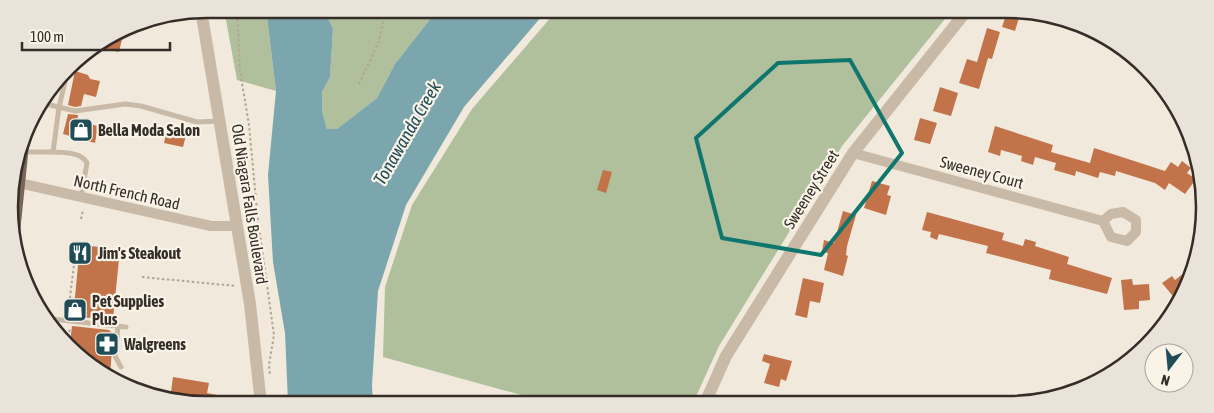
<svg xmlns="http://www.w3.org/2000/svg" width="1214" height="413" viewBox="0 0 1214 413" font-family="'Asap Condensed',sans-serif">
  <rect width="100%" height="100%" fill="#f1e9db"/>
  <!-- green -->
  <path fill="#b0bf9c" d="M224,9H266L276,91L237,80Z
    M324,9H438L395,64L377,98L337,129H327L322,111V92L330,77L333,29Z
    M558,9H953L842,146L719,346L693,403L554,404L383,357L385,287L412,205L472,109Z"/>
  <!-- water -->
  <path fill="#7ba6ad" d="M266,9H324L333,29L330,77L322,92V111L327,129H337L377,98L395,64L438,9H548L464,107L406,205L378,291L372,385L373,404L288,402L285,333L273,262L268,175L276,91Z"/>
  <!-- building -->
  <path fill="#c27349" d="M1008,9L1021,11L1015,31L1002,27Z
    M987,28L1000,32L992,59L988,58L979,89L959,83L967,59L977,62Z
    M118,32L116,38L122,39L119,52L94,47Z
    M75,71L88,75L90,79L100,81L96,97L84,94L81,106L75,107L68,105Z
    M940,87L958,93L951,116L933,111Z
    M68,114L78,115L77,121L98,126L95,143L63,134Z
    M920,118L937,123L930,144L914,140Z
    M995,126L1053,145L1051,152L1090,163L1094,148L1165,171L1171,162L1178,167L1182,161L1191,168L1187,173L1196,179L1185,194L1169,183L1165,190L1155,183L1116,171L1115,176L1100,172L1098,178L1076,171L1075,176L1054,170L1056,163L1035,157L1033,165L1021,161L1022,156L1001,150L1000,156L988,152Z
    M167,130L186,135L183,147L164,143Z
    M603,170L612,172L606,193L597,190Z
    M872,181L890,186L887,195L891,196L886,215L864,208Z
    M843,211L856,215L847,246L846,255L848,256L843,276L824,270L828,253L822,252L824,240L834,243Z
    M927,212L1004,233L1002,240L1023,246L1025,239L1036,242L1035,246L1069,257L1067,264L1112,278L1107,294L1049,279L1051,270L986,253L988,246L939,234L937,240L930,237L931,232L922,230Z
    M80,245L120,249L113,319L73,317Z
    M1188,270L1191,275L1182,296L1177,301L1162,283L1172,276L1175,280Z
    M803,278L824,283L820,303L810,301L807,318L795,315Z
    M1132,279L1133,285L1149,284L1150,300L1139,301V309L1124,310L1121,280Z
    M72,326L109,330L113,334L110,377L96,371L70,344Z
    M764,354L792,361L786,381L781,379L779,387L764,383L770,364L762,361Z
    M173,377L209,383L207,393L222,396L221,404L175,400L176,392H171Z"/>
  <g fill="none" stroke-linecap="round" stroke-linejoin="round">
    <!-- path -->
    <path stroke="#b4a492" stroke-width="2" stroke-dasharray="2.5 2.5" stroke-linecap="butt" d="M237,9L240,71L249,125L258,221L274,335L269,365L270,376
      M362,9L366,14H385L388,9
      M359,84L379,41L385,14
      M81,219L83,210
      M142,277L236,286
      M68,313L77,241
      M59,333L69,334
      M68,342L70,328"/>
    <!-- service -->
    <path stroke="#c9baa8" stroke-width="5" d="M42,103L75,111L125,104L141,106L197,122L220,121
      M23,152H53L59,107L68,69
      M53,152C65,153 81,152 87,163L81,197
      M52,319L126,327
      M118,326L115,356L121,367"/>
    <!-- minor -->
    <path stroke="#c9baa8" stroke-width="10" d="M853,153L1103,221L1111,237L1127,241L1136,232V220L1123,212L1111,214L1103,221
      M10,181L211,226H237"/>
    <!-- tertiary -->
    <path stroke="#c9baa8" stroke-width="12" d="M201,10L250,304L261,404
      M705,403L726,356L853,153L968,9"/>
    <!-- primary -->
    <path stroke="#776659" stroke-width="12" d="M14,233L24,135"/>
  </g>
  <!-- marked area -->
  <path fill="none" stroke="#0f766e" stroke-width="4" stroke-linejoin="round" d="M850,60L902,153L821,255L722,238L696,138L778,63Z"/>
  <!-- icons -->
  <defs>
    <g id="shop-square" transform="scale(1.25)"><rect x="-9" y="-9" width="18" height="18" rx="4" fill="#1f4c56" stroke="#f9f3e8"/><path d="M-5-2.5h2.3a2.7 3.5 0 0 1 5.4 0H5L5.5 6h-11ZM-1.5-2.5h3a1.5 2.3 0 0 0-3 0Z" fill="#fff"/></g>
    <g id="restaurant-square" transform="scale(1.25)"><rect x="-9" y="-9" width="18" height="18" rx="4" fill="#1f4c56" stroke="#f9f3e8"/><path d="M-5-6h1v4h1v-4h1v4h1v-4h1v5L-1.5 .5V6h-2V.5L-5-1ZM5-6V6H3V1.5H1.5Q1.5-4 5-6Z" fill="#fff"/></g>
    <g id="pharmacy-square" transform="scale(1.25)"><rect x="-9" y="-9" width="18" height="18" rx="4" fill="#1f4c56" stroke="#f9f3e8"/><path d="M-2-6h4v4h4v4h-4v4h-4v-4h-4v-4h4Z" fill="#fff"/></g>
  </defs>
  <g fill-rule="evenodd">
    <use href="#shop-square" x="81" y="130"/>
    <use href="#restaurant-square" x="80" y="253"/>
    <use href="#shop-square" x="75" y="310"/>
    <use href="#pharmacy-square" x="107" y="344"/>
  </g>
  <g text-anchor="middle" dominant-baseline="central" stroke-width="4.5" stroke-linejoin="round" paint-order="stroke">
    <!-- poi labels -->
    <g font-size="16" font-weight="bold" fill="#352e28" stroke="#f9f3e8" text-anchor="start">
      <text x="98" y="130">Bella Moda Salon</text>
      <text x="98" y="253">Jim's Steakout</text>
      <text x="92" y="301">Pet Supplies<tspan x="92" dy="18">Plus</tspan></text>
      <text x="124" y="344">Walgreens</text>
    </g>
    <!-- street labels -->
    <g font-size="16" fill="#352e28" stroke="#f9f3e8">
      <text transform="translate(982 172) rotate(15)">Sweeney Court</text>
      <text transform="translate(811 189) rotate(-58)">Sweeney Street</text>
      <text transform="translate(127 192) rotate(13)">North French Road</text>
      <text transform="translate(250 204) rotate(81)">Old Niagara Falls Boulevard</text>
    </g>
    <!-- water labels -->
    <g font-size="18" font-style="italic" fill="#1f4c56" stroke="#f9f3e8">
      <text transform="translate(407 133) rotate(-60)">Tonawanda Creek</text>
    </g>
  </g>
  <!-- crop -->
  <path d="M0 0H1214V413H0ZM207 18H1007A189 189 0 0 1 1196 207V207A189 189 0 0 1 1007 396H207A189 189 0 0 1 18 207V207A189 189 0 0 1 207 18Z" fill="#e9e3d9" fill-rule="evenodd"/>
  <path fill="none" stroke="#352e28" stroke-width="2.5" d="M207 18H1007A189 189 0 0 1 1196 207V207A189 189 0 0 1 1007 396H207A189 189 0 0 1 18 207V207A189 189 0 0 1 207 18Z"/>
  <!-- north arrow -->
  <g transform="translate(1169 368) rotate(196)"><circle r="24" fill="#f9f3e8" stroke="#aba49b"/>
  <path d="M0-4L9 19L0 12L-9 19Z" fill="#1f4c56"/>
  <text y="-8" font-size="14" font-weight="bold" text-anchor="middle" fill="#352e28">N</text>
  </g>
  <!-- scale -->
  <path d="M22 42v8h148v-8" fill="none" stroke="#352e28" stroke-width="2.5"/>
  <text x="30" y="42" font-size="15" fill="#352e28" stroke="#f9f3e8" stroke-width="4" paint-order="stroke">100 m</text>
</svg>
